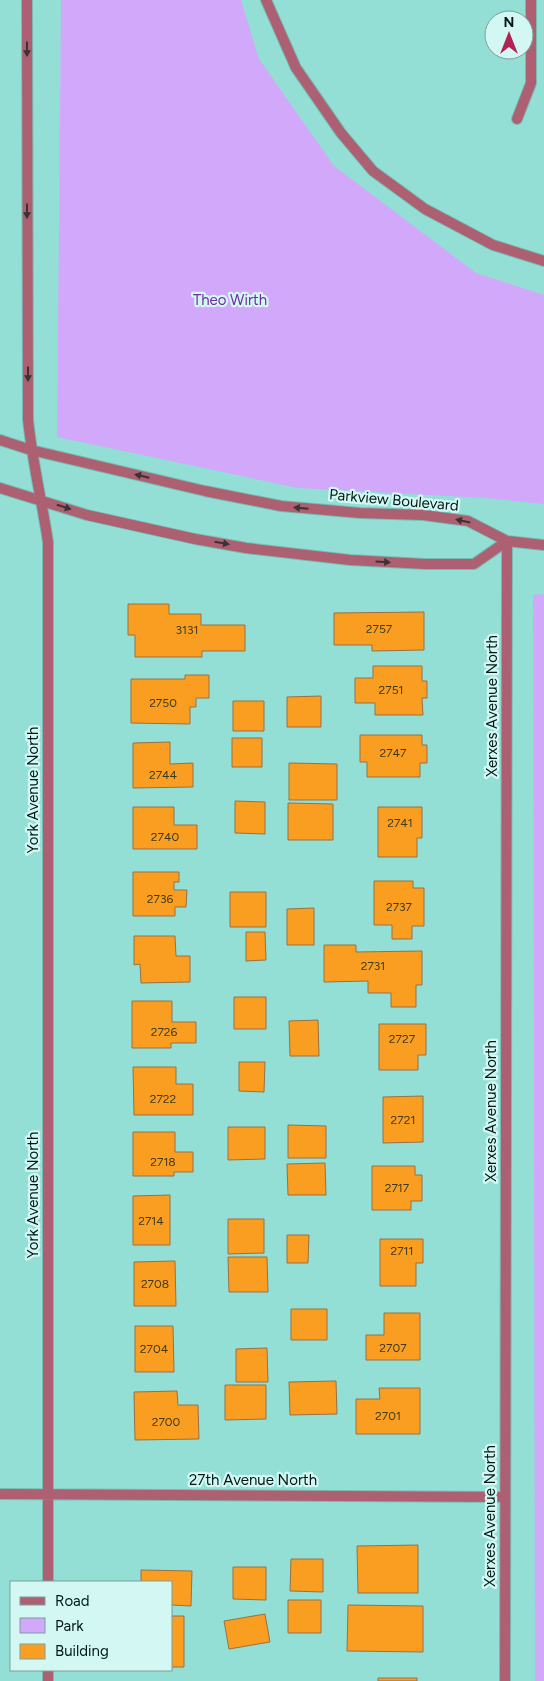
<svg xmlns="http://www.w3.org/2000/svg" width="544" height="1681" viewBox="0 0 544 1681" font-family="Figtree,sans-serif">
  <rect width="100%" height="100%" fill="#93dfd6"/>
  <!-- green -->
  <path fill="#d2a8fb" d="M61,0H241L259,59L334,166L476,273L544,295V504L485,498L298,488L57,437Z
    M544,594V1681H535L533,595Z"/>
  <!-- building -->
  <path fill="#fa9e22" stroke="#987046" d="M128,604H169V614H201V625H245V651H202V657H135V635H128Z
    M424,612V650L372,651V645H334V613Z
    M373,666H422V681H427V698H422L423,715H375V703H355V678H373Z
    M185,675H209V698H196V707H190V724L131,723V679H185Z
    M321,696V727H287V697Z
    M233,701H264V731H233Z
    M360,735H422V745H427V763H420V777H367V762H360Z
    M232,738H262V767H232Z
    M170,742V764L193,763V787L133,788V743Z
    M289,763L337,764V800H289Z
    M235,801L265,802V834L235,833Z
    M288,803L333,804V840H288Z
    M133,807H174V825H197V849H133Z
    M378,807H422V838H417V857H378Z
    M133,872H179V882H174V890H187L186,907H175V916H133Z
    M374,881H413V888H424V926H412V939H392V925H374Z
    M230,892H266V927H230Z
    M314,908V945H287V909Z
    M246,932H265L266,960L246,961Z
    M134,936H175L176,956H190V982L141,983L140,964L134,965Z
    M324,945H356V952L422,951V985H416V1007H391V993H368V981L324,982Z
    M234,997H266V1029H234Z
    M132,1001H172V1022H196V1043H171V1048H132Z
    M318,1020L319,1056H290L289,1021Z
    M379,1024H426V1055H418V1070H379Z
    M239,1062H265L264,1092L239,1091Z
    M133,1067H176V1084H193V1115H134Z
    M423,1096V1142L383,1143V1097Z
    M288,1125L326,1126V1158H288Z
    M228,1127H265V1159L228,1160Z
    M133,1132H175V1152H193V1172H174V1176H133Z
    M325,1163L326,1195H288L287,1164Z
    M372,1166H415V1175H422V1201H411V1210H372Z
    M170,1195V1245H133V1196Z
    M228,1219H264V1253L228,1254Z
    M287,1235H309L308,1263H287Z
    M380,1239H423V1263H416V1286H380Z
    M228,1257H267L268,1292H229Z
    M175,1261L176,1306H134V1262Z
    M291,1309H327V1340H291Z
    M384,1313H420V1360H366V1335H384Z
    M135,1326H173L174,1372H135Z
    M267,1348L268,1382H236V1349Z
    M336,1381L337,1414L290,1415L289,1382Z
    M225,1385H266V1419L225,1420Z
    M379,1388H420V1434H356V1399H380Z
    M177,1391L178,1405H198L199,1439L135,1440L134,1392Z
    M418,1545V1593H358L357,1546Z
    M291,1559H323V1592L290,1591Z
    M233,1567H266V1600L233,1599Z
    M141,1570L192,1571L191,1606L171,1605V1582H141Z
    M288,1600H321V1633H288Z
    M348,1605L423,1606V1652L347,1651Z
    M265,1614L270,1642L229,1649L224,1621Z
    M171,1616H184V1667H171Z
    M378,1678H417V1681H378Z"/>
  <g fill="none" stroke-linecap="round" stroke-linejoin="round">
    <!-- minor casing -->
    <g stroke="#79bbb3" stroke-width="12">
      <path id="minor" d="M27,0L28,419C32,461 42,501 48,542V1582
        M517,119L531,83V0
        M0,440L31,450L205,491L281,506L360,513L423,515L468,521L507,541L544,545
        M0,488L87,515L195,539L246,548L350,560L425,564H474L507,541
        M0,1494L505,1497
        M48,1670V1681
        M505,1681L507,541"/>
    </g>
    <!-- tertiary casing -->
    <g stroke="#79bbb3" stroke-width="12">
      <path id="tertiary" d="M266,0L296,68L341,133L373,171L425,209L493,245L544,261"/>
    </g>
    <!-- minor -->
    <use href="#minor" stroke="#ac6071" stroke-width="10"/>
    <!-- tertiary -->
    <use href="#tertiary" stroke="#ac6071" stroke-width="10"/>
  </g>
  <!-- one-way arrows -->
  <defs><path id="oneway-solid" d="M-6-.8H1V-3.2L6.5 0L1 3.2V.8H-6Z" transform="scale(1.25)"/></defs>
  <g fill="#3d3136">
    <use href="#oneway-solid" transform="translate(27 49) rotate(90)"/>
    <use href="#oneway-solid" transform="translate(27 211) rotate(90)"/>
    <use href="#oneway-solid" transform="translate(28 374) rotate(90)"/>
    <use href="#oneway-solid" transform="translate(142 476) rotate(-167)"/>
    <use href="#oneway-solid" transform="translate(64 507) rotate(18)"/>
    <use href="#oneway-solid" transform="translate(301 508) rotate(-175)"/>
    <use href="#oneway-solid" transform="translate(463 521) rotate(-168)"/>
    <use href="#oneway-solid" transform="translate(222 543) rotate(10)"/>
    <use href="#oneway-solid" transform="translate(383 562) rotate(3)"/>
  </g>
  <g text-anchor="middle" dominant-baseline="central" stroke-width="4.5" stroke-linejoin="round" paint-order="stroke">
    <!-- number labels -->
    <g font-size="12" fill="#3f3a19">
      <text x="379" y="629">2757</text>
      <text x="187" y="630">3131</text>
      <text x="391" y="690">2751</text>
      <text x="163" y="703">2750</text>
      <text x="393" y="753">2747</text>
      <text x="163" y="775">2744</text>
      <text x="400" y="823">2741</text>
      <text x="165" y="837">2740</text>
      <text x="160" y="899">2736</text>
      <text x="399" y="907">2737</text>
      <text x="373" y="966">2731</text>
      <text x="164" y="1032">2726</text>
      <text x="402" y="1039">2727</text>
      <text x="163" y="1099">2722</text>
      <text x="403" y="1120">2721</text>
      <text x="163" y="1162">2718</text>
      <text x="397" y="1188">2717</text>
      <text x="151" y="1221">2714</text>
      <text x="402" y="1251">2711</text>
      <text x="155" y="1284">2708</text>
      <text x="393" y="1348">2707</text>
      <text x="154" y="1349">2704</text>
      <text x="388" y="1416">2701</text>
      <text x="166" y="1422">2700</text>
    </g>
    <!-- park labels -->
    <g font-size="15" fill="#742aaa" stroke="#d3f8f3">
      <text x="230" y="300">Theo Wirth</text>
    </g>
    <!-- street labels -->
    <g font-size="15" fill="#011816" stroke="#d3f8f3">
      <text transform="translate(394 500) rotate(5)">Parkview Boulevard</text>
      <text transform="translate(492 706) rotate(-90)">Xerxes Avenue North</text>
      <text transform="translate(33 790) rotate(-90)">York Avenue North</text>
      <text transform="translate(491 1111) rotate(-90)">Xerxes Avenue North</text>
      <text transform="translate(33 1195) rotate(-90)">York Avenue North</text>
      <text x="253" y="1480">27th Avenue North</text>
      <text transform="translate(490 1516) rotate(-90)">Xerxes Avenue North</text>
    </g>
  </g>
  <!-- legend -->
  <rect x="10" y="1581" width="162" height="90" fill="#d3f8f3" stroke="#7f9e9b"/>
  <rect x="20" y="1597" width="25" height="8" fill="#ac6071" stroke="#7f9e9b"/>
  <text x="55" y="1606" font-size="15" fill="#011816">Road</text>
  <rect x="20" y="1618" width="25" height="15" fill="#d2a8fb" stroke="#7f9e9b"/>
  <text x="55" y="1631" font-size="15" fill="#011816">Park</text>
  <rect x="20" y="1644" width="25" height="15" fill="#fa9e22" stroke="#7f9e9b"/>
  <text x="55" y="1656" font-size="15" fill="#011816">Building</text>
  <!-- north arrow -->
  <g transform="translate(509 35)"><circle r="24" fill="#d3f8f3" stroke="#7f9e9b"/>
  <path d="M0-4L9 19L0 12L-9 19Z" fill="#b22254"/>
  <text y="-8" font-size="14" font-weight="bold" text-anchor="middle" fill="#011816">N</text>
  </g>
</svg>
